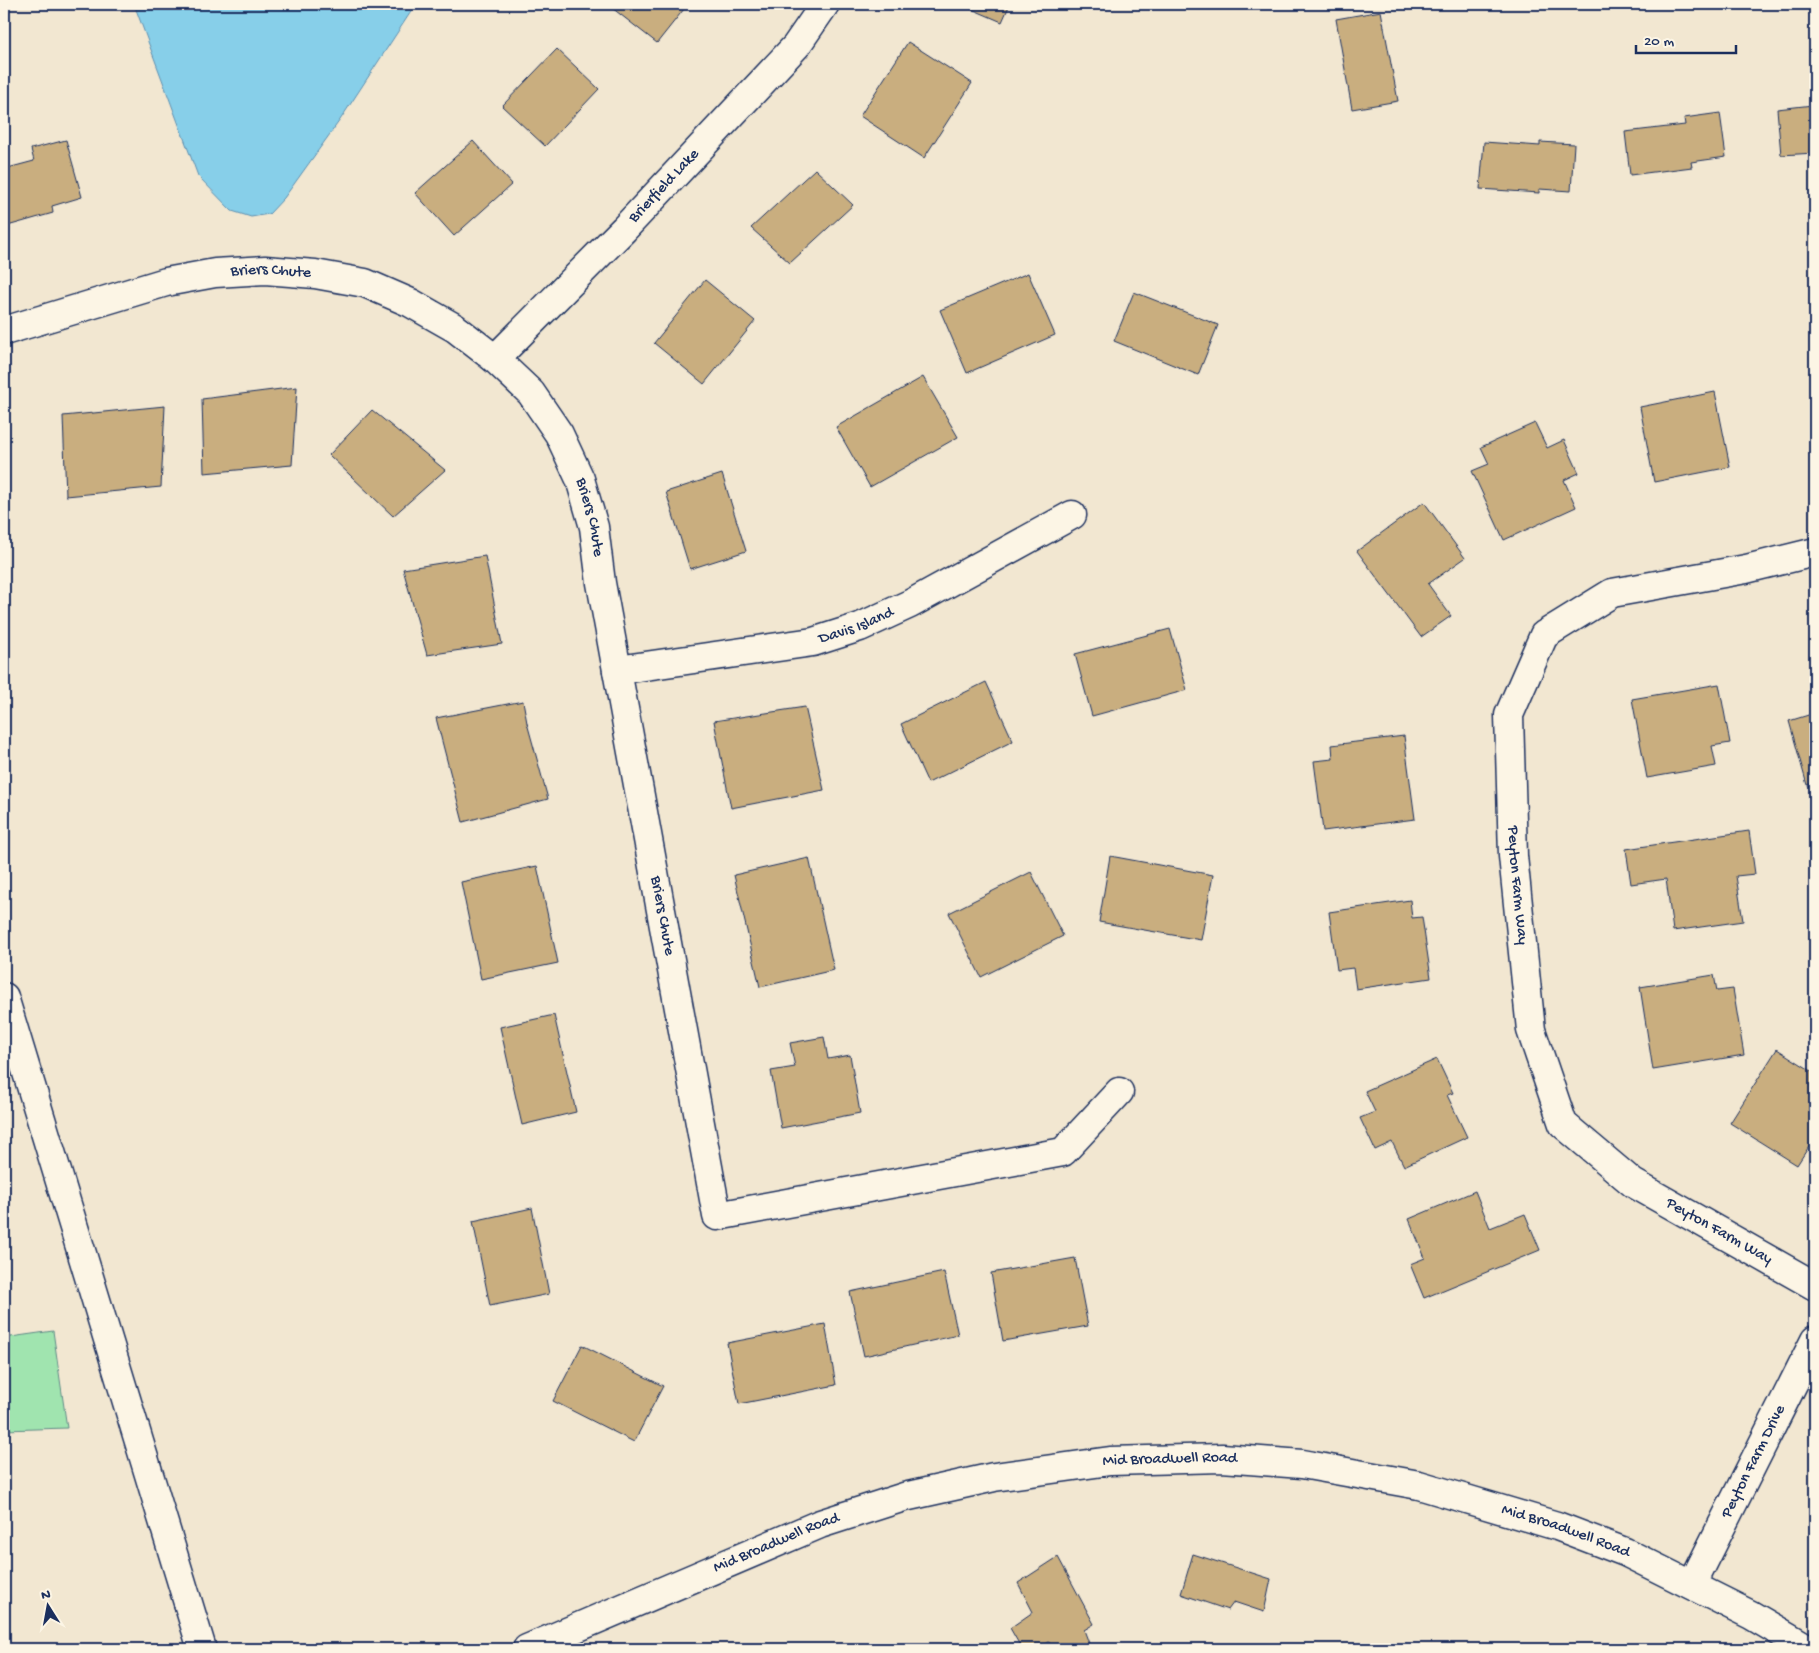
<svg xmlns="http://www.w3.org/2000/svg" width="1819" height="1653" viewBox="0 0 1819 1653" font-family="'Gochi Hand',sans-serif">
  <rect width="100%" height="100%" fill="#f2e7d1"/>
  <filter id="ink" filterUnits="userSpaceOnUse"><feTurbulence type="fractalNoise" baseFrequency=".02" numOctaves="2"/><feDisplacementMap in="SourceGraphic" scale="10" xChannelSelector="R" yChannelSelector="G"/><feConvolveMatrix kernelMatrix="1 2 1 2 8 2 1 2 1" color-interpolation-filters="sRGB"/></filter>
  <g filter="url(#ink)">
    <!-- green -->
    <path fill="#a0e4af" stroke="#5e8a86" d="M53,1331L67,1428L4,1430V1338Z"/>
    <!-- water -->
    <path fill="#87cfe9" stroke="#5c8fb1" d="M134,4H416L340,120L284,198L269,214L251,217L232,211L198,176Z"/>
    <!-- building -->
    <path fill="#c9ae7f" stroke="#1b2f5e" d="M607,4H688L657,43Z
      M960,4H1010L1002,22Z
      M1381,11L1398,101L1352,109L1336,19Z
      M908,42L972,83L924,158L860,116Z
      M557,49L599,89L545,146L502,106Z
      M1813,105L1815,116V153L1781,155L1777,109Z
      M1720,113L1726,157L1691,162L1692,167L1630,175L1625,132L1685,125L1684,118Z
      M66,140L82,197L52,206L53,213L4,227V169L34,161L31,149Z
      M473,141L512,184L454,236L415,193Z
      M1484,142L1540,146V142L1574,144L1571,191L1539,189V193L1480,189Z
      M815,169L853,205L790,263L751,228Z
      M1028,273L1055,335L967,373L940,310Z
      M705,280L755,321L704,384L654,343Z
      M1134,292L1218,325L1198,375L1114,341Z
      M923,377L958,437L870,487L836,427Z
      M297,387L292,465L204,473L202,399Z
      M1715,392L1730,467L1654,482L1640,407Z
      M165,406L161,487L66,496L63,416Z
      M372,410L445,470L393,516L329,455Z
      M1535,423L1547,448L1564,440L1579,473L1564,480L1576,507L1504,540L1472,471L1489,464L1481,447Z
      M722,474L746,551L690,569L666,492Z
      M1424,502L1465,558L1428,584L1451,616L1421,637L1357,551Z
      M485,556L502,644L427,655L403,569Z
      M1170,629L1187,690L1092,716L1075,654Z
      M986,682L1013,741L928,783L901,724Z
      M1719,684L1730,743L1712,746L1716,766L1647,778L1632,699Z
      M523,701L527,723L548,799L463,822L436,718Z
      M805,707L824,790L731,808L714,721Z
      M1815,713V782L1807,785L1789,721Z
      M1404,736L1415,819L1323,831L1314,761L1333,759L1332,745Z
      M1749,831L1755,874L1736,876L1743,921L1673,931L1666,879L1631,884L1626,849Z
      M1110,856L1213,875L1201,940L1099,922Z
      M809,858L834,970L760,987L734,875Z
      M537,866L558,963L481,979L461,882Z
      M1031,872L1063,936L981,977L949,913Z
      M1410,900L1412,918L1422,917L1431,978L1356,989L1353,968L1337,970L1329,912Z
      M1714,975L1717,991L1733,989L1744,1055L1653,1070L1640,987Z
      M554,1015L576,1112L522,1125L500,1027Z
      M824,1037L828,1059L850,1055L860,1113L781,1128L771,1071L795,1067L790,1043Z
      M1777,1049L1815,1073V1145L1812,1142L1797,1165L1730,1123Z
      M1437,1059L1453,1093L1447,1095L1467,1137L1404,1166L1392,1142L1375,1150L1360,1118L1375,1112L1365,1091Z
      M1475,1191L1490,1228L1525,1214L1540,1250L1424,1298L1410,1264L1425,1258L1409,1219Z
      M532,1208L549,1294L490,1306L473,1221Z
      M1075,1258L1088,1326L1003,1341L991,1273Z
      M944,1272L958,1335L864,1356L850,1292Z
      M825,1324L836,1385L739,1404L727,1343Z
      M582,1345L663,1386L634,1442L553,1401Z
      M1193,1554L1271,1579L1264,1612L1234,1602L1228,1610L1181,1594Z
      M1058,1557L1094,1624L1084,1630L1090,1646L1083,1649H1068V1648L1053,1649L1049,1642L1036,1649H1022L1010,1628L1033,1612L1018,1583Z"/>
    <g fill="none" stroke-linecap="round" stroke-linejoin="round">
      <!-- minor casing -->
      <g stroke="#1b2f5e" stroke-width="31">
        <g id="minor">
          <path id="s1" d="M4,331L166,282L215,273L265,270L315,274L365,283L411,303L455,328L495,359L531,393L559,434L580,479L594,527L601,583L717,1216L1063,1152L1119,1092"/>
          <path id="s2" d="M495,359L624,229L796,46L825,4"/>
          <path id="s3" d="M1815,552L1746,569L1612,593L1544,635L1509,715L1513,856L1531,1030L1563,1124L1633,1183L1815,1286"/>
          <path id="s4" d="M617,670L813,642L860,627L910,604L1072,515"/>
          <path d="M4,997L202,1649"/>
          <path id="s5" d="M1692,1585L1815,1340"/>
          <path id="s6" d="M527,1649L820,1524L904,1497L994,1477L1110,1461L1222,1458L1302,1464L1419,1485L1557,1526L1625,1552L1751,1615L1809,1649"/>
        </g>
      </g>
      <!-- minor -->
      <use href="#minor" stroke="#fcf5e5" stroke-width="28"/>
    </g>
  </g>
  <g text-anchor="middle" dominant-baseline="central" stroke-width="4" stroke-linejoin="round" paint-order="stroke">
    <!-- street labels -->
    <g font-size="16" fill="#1b2f5e" stroke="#fcf5e5">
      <text stroke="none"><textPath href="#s2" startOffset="242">Brierfield Lake</textPath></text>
      <text stroke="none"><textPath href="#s1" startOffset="275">Briers Chute</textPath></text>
      <text stroke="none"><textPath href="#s1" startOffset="710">Briers Chute</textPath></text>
      <text stroke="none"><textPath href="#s4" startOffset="244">Davis Island</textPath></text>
      <text stroke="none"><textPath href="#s3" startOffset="545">Peyton Farm Way</textPath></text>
      <text stroke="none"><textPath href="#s1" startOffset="1115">Briers Chute</textPath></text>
      <text stroke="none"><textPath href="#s3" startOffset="980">Peyton Farm Way</textPath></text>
      <text stroke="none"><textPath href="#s6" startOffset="676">Mid Broadwell Road</textPath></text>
      <text stroke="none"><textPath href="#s5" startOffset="138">Peyton Farm Drive</textPath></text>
      <text stroke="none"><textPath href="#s6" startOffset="1081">Mid Broadwell Road</textPath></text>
      <text stroke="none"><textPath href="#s6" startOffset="271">Mid Broadwell Road</textPath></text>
    </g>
  </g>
  <!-- margin -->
  <rect width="1819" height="1653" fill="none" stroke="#fcf5e5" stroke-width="20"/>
  <rect x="10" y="10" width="1799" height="1633" fill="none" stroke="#1b2f5e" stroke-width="2" filter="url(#ink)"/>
  <!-- north arrow -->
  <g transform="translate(48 1606) rotate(349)" stroke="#fcf5e5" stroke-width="4" paint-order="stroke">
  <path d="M0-4L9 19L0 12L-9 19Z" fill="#1b2f5e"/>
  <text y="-8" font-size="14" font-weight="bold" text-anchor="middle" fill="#1b2f5e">N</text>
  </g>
  <!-- scale -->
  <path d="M1636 45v8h100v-8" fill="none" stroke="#1b2f5e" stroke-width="2.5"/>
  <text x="1644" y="45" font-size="15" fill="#1b2f5e" stroke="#fcf5e5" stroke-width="4" paint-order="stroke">20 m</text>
</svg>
